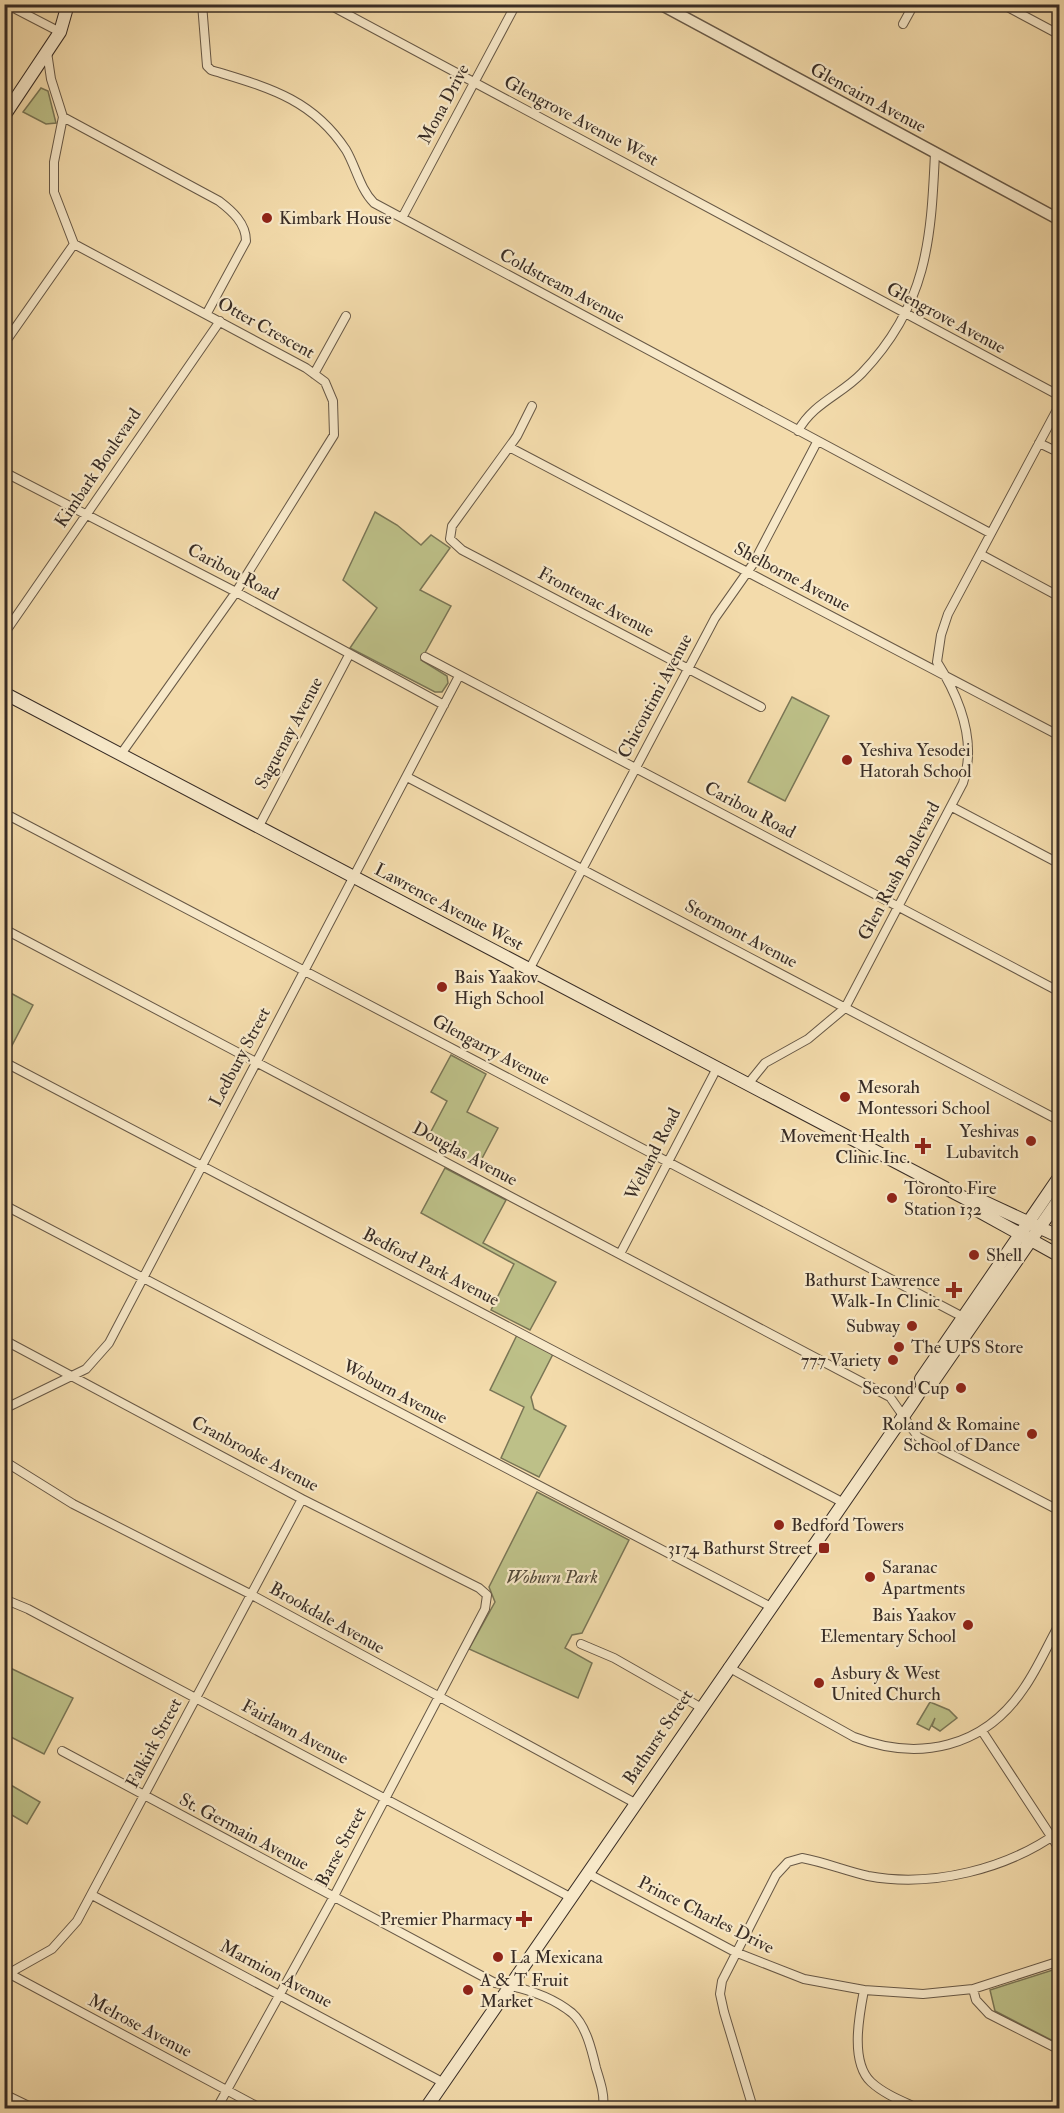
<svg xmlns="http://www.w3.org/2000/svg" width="1064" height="2113" viewBox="0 0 1064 2113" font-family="'IM FELL Double Pica',serif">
  <rect width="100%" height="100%" fill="#f3dbab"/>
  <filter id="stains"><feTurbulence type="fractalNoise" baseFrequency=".00333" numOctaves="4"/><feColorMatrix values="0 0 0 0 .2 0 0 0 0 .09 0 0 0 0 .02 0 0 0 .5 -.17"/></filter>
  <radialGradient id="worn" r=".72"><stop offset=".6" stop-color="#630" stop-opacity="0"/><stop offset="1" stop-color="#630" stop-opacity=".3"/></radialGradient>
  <!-- green -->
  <path fill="#bdc088" stroke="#7a7656" stroke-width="1.5" d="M41,88L48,91L56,123L46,124L23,112Z
    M375,512L397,525L421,545L431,535L450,548L420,590L451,606L421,660L447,676L448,683L442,692H435L350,648L377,608L343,580Z
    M792,697L829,716L785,801L748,782Z
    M5,990L33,1005L7,1055L4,1054Z
    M451,1055L486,1074L467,1112L498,1128L478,1166L427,1139L447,1101L431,1092Z
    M445,1168L506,1200L483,1243L556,1282L530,1330L491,1310L514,1264L421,1213Z
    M517,1335L553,1354L531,1397L534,1409L566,1426L539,1477L501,1458L524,1407L490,1390Z
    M537,1492L629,1540L582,1633L572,1635L565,1648L592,1663L578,1698L469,1649L495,1602L489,1587Z
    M4,1665L73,1698L44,1754L5,1734Z
    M930,1702L949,1710L957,1718L940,1731L932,1726L935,1718L929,1730L917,1724Z
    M9,1784L40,1802L27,1824L5,1811V1792Z
    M1059,1968V2044L995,2011L990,1990Z"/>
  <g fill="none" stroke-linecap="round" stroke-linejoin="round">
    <!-- minor casing -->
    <g stroke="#675846" stroke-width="10">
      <path id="minor" d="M6,4L60,32
        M202,4L207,66L211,70C266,87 312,98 346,150C356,167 360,189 374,203L990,533
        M328,4L1060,396
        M1002,4L1060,35
        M903,24L914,4
        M47,52L51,79L63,117L54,162V192L74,244L306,368L325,382L333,401L334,435L236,592L121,754
        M63,117L219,201C232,211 246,223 246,241L207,313
        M402,218L516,4
        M4,344L74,244
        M314,374L346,316
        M532,406L517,436L452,526L450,539L462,550L761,707
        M798,431C813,403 841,395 862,373C927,305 931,241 935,153
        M1039,443L1060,453
        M509,447L1060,736
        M4,472L236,592L444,705
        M980,554L1060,597
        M4,634L220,321
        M425,657L1060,992
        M407,777L1060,1121
        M952,807L1060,864
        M4,813L963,1317
        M259,826L349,655
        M4,929L890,1397L918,1437L1060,1511
        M529,970L715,618L753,564L817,442
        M4,1062L842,1502
        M748,1084L765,1063L808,1039L845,1008L963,783C977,742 959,697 937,662L941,635L948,614L1060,404
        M4,1205L771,1607
        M620,1254L717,1068
        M4,1340L302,1499L479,1588L487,1595L485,1609L333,1898L217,2108
        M4,1409L86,1369L109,1343L459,676
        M4,1461L73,1504L250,1594L635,1803
        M4,1599L28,1609L570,1897
        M581,1644L614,1658L700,1707
        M728,1667L854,1737C919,1762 984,1748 1024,1688C1038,1668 1048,1644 1060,1623
        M982,1731L1060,1850
        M62,1751L495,1983C521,1987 551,1996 572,2013C586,2025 592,2051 596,2068C600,2081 605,2095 603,2108
        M587,1873L735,1952L804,1979L864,1990L923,1994L973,1989L1060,1961
        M92,1895L444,2083
        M8,1973L260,2108
        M4,1976L52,1949L77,1921L302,1499
        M973,1989L976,2000L989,2014L1060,2050
        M864,1990C859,2016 850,2062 871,2082C884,2094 902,2101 917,2108
        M4,2094L33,2108
        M753,2108L724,2012L720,1994L722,1981L776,1875L788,1862L802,1858C824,1862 846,1871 868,1876C932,1888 1008,1869 1060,1831"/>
    </g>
    <!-- tertiary casing -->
    <g stroke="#675846" stroke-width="13">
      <path id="tertiary" d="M660,4L1060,220"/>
    </g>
    <!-- secondary casing -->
    <g stroke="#382c25" stroke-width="14">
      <path id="secondary" d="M4,116L60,32L68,4
        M4,693L972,1202L978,1199L1060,1237
        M972,1202L975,1209L1060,1256
        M923,1387L930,1386L1060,1198
        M426,2108L911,1405L923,1387L921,1379L1060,1176"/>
    </g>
    <!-- minor -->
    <use href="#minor" stroke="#f7e8c8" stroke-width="8"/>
    <!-- tertiary -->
    <use href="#tertiary" stroke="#f7e8c8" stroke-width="10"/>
    <!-- secondary -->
    <use href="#secondary" stroke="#f7e8c8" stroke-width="12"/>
  </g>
  <!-- markers -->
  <g fill="#8f2418" stroke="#f7e8c8" stroke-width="2">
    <circle cx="267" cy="218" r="6"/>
    <circle cx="847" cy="760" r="6"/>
    <circle cx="442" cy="987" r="6"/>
    <circle cx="845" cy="1097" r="6"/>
    <circle cx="1031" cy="1141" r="6"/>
    <path d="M920 1137h6v6h6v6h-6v6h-6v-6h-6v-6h6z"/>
    <circle cx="892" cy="1198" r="6"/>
    <circle cx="974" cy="1255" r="6"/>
    <path d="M951 1281h6v6h6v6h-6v6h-6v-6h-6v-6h6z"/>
    <circle cx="912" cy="1326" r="6"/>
    <circle cx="899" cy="1347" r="6"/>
    <circle cx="893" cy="1360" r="6"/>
    <circle cx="961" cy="1388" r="6"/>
    <circle cx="1032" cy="1434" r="6"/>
    <circle cx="779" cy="1525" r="6"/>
    <rect x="818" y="1542" width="12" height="12" rx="3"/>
    <circle cx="870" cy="1577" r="6"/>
    <circle cx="968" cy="1625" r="6"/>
    <circle cx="819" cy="1683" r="6"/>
    <path d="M521 1910h6v6h6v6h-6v6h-6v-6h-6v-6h6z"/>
    <circle cx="498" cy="1957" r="6"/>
    <circle cx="468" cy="1990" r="6"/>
  </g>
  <g text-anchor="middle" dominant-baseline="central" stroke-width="4.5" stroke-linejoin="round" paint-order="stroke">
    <!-- street labels -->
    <g font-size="18" fill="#382c25" stroke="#f7e8c8">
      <text transform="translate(868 98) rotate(28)">Glencairn Avenue</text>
      <text transform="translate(444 104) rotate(-62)">Mona Drive</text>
      <text transform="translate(581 121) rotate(28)">Glengrove Avenue West</text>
      <text transform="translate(562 286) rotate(28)">Coldstream Avenue</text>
      <text transform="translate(946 318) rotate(28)">Glengrove Avenue</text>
      <text transform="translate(266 328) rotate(29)">Otter Crescent</text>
      <text transform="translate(98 468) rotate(-56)">Kimbark Boulevard</text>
      <text transform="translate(233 572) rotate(28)">Caribou Road</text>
      <text transform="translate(792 577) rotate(28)">Shelborne Avenue</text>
      <text transform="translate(596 602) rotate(28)">Frontenac Avenue</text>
      <text transform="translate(655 696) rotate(-62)">Chicoutimi Avenue</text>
      <text transform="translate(289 733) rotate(-62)">Saguenay Avenue</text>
      <text transform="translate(750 810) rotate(28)">Caribou Road</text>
      <text transform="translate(899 871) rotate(-62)">Glen Rush Boulevard</text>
      <text transform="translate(449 907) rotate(28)">Lawrence Avenue West</text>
      <text transform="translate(741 934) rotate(28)">Stormont Avenue</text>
      <text transform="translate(491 1050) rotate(28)">Glengarry Avenue</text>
      <text transform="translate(240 1057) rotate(-62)">Ledbury Street</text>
      <text transform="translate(465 1154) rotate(28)">Douglas Avenue</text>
      <text transform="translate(653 1154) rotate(-63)">Welland Road</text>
      <text transform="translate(431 1267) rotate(27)">Bedford Park Avenue</text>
      <text transform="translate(395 1392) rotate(28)">Woburn Avenue</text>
      <text transform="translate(255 1454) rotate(28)">Cranbrooke Avenue</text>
      <text transform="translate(327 1618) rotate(29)">Brookdale Avenue</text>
      <text transform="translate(295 1732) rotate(28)">Fairlawn Avenue</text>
      <text transform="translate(658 1737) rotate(-56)">Bathurst Street</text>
      <text transform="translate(154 1743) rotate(-62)">Falkirk Street</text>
      <text transform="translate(244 1832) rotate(28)">St. Germain Avenue</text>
      <text transform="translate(341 1847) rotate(-62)">Barse Street</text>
      <text transform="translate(706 1915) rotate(27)">Prince Charles Drive</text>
      <text transform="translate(276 1974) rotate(28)">Marmion Avenue</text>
      <text transform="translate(140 2026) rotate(28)">Melrose Avenue</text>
    </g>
    <!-- poi labels -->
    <g font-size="18" fill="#382c25" stroke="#f7e8c8" text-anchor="start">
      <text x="279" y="218">Kimbark House</text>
      <text x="859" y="750">Yeshiva Yesodei<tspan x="859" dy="21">Hatorah School</tspan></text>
      <text x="454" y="977">Bais Yaakov<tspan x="454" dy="21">High School</tspan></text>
      <text x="857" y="1087">Mesorah<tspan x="857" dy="21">Montessori School</tspan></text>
      <text x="1019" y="1131" text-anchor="end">Yeshivas<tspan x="1019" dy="21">Lubavitch</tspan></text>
      <text x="910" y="1136" text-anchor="end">Movement Health<tspan x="910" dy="21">Clinic Inc.</tspan></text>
      <text x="904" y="1188">Toronto Fire<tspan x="904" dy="21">Station 132</tspan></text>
      <text x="986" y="1255">Shell</text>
      <text x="940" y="1280" text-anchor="end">Bathurst Lawrence<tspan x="940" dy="21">Walk-In Clinic</tspan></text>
      <text x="900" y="1326" text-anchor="end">Subway</text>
      <text x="911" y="1347">The UPS Store</text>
      <text x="881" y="1360" text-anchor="end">777 Variety</text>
      <text x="949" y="1388" text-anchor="end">Second Cup</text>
      <text x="1020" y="1424" text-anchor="end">Roland &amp; Romaine<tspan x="1020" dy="21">School of Dance</tspan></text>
      <text x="791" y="1525">Bedford Towers</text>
      <text x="812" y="1548" text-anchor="end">3174 Bathurst Street</text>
      <text x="882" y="1567">Saranac<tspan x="882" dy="21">Apartments</tspan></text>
      <text x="956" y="1615" text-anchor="end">Bais Yaakov<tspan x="956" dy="21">Elementary School</tspan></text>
      <text x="831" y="1673">Asbury &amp; West<tspan x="831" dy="21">United Church</tspan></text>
      <text x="512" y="1919" text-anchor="end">Premier Pharmacy</text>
      <text x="510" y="1957">La Mexicana</text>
      <text x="480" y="1980">A &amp; T Fruit<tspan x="480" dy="21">Market</tspan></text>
    </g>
    <!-- park labels -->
    <g font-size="18" font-style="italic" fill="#534a39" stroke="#f7e8c8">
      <text x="552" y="1577">Woburn Park</text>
    </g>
  </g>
  <!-- margin -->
  <rect width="1064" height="2113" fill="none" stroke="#f3dbab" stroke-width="24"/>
  <rect x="6" y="6" width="1052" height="2101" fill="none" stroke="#382c25" stroke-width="3"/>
  <rect x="12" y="12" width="1040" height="2089" fill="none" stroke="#382c25" stroke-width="1.5"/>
  <rect width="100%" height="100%" filter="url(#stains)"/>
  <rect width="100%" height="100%" fill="url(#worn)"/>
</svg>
